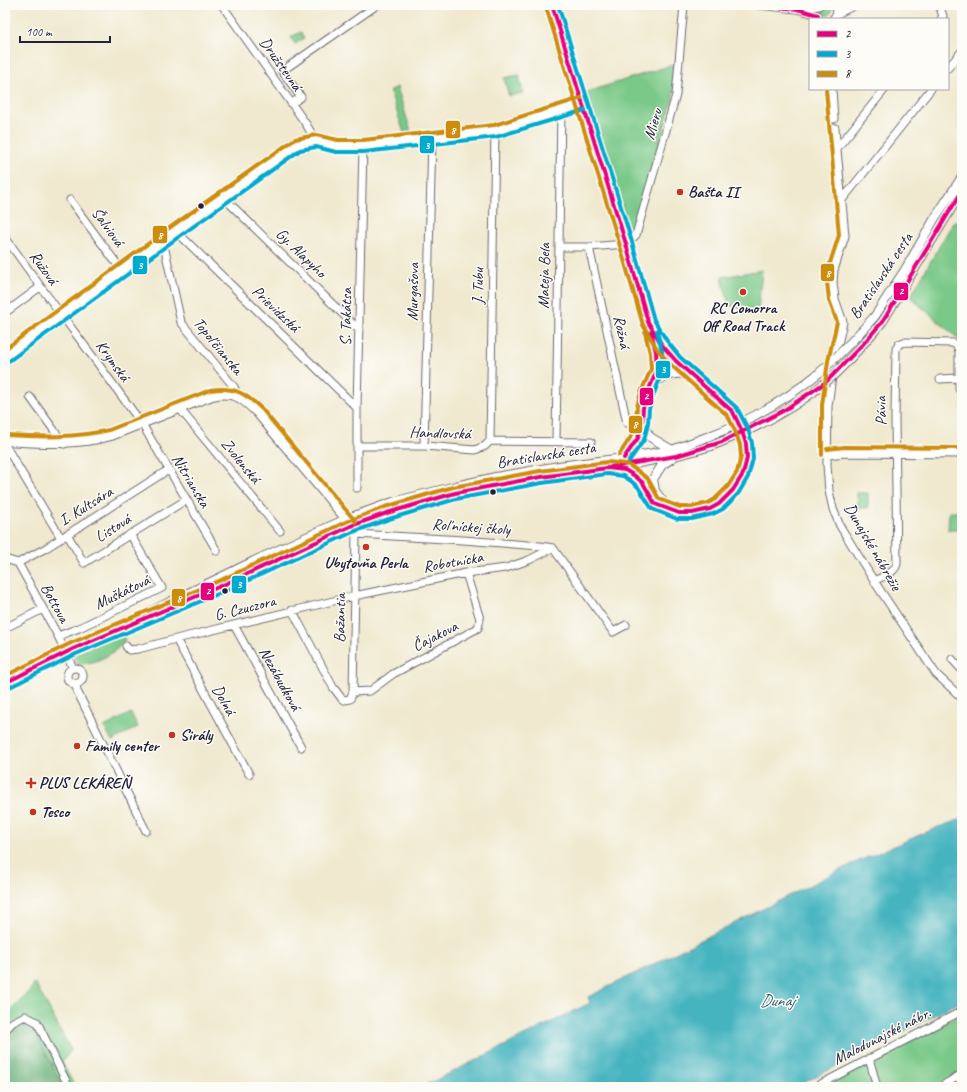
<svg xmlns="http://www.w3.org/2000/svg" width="967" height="1092" viewBox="0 0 967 1092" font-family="Caveat,sans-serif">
  <rect width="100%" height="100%" fill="#fdfcf7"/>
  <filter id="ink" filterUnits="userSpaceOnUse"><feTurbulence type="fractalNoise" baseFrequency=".025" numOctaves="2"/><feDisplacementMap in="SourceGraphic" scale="8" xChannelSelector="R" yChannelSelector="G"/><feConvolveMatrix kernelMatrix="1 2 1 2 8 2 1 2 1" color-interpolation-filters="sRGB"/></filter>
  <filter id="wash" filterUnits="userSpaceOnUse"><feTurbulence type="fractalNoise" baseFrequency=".012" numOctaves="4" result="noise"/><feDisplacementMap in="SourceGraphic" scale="16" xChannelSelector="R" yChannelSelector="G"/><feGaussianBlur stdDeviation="0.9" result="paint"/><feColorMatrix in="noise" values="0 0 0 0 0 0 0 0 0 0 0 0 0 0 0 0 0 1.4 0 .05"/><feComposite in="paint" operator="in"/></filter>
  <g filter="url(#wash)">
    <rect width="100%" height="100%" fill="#f0e9cf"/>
    <!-- green -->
    <path fill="#7ac989" stroke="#4e7662" d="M822 10a5 5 0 1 1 10 0a5 5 0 1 1-10 0Z
      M301,32L304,38L295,44L291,37Z
      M678,63L672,102L636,220L634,225L630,227L627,224L587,92Z
      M519,75L523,93L509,96L504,78Z
      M397,87L412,135L405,136L390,91Z
      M954,221L962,224V342L910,297Z
      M762,270L758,310L729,306L722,277Z
      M857,493H868V508H858Z
      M949,512H961V530H948Z
      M120,633L123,635L125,638C120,652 95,664 80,664L72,656Z
      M131,713L138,727L112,741L104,727Z
      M35,983L71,1050L62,1062L75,1087H63L32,1026L17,1024L5,1035V1016L26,995Z
      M962,1014V1087H820Z"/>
    <!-- forest -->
    <path fill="#63ad75" stroke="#426858" d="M17,1024L32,1026L63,1087H5V1035Z"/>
    <!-- water -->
    <path fill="#45b4bf" stroke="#346b7d" d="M962,819V1001L796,1087H415L421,1085L424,1086L590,1003L588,997L852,864L938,827Z"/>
  </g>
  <g filter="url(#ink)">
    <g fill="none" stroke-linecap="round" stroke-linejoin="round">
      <!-- minor casing -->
      <g stroke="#6a686f" stroke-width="9">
        <path id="minor" d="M222,5L306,124L316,141
          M552,5L626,244L648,322L662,345L694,377
          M758,5L797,9L818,15
          M939,5L943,16L941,19
          M802,8L819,6
          M837,14L855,5
          M833,19L837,13L836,5
          M948,68L962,51
          M832,89L834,119
          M292,103L301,97L282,71L377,5
          M835,128L845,236L834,270L833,282L835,299L843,322L834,362L828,406L827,465L829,491L833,509L840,526L874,581L936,674L962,698
          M838,147L885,89
          M223,197L359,330
          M70,200L122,271
          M842,200L931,89
          M176,231L357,408
          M5,237L43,290L96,361L142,424L217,551
          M163,241L181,322L234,387L239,397
          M626,244L636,235L676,95L684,5
          M559,247H589L626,244
          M589,247L627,423
          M5,313L40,287
          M5,356L176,231L298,144L316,141L337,146H363L495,131L583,104
          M657,370L676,361
          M940,379L959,378
          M649,389L657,370L656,352L652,334
          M30,397L64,444
          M180,409L280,531
          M490,441L495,131
          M556,441L561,110
          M5,445L61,538
          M357,446H424L475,450L485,446L490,441L591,442
          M424,446L432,138
          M828,455L845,453L962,454
          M357,488V408L363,146
          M67,534L84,563L186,500
          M356,534L463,540L540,546L553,548L613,632L626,625
          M5,559L18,563L58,636L73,668
          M18,563L46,548L168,470
          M874,581C883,576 894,574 897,564L895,418L896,349L899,344L904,342L953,343L957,346L959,351V389
          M292,610L333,687L342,699L344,700L350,699L353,692L356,534
          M234,625L301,747
          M5,628L43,609
          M58,636L79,628L162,588L130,534
          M176,639L249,774
          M126,646L129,650L138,649L176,639L354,596L466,573L506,568L529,560L553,548
          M952,659L962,670
          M67 676a8 8 0 1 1 16 0a8 8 0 1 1-16 0Z
          M76,683L77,691L146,831
          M353,692L370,691L393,674L478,628L480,619L466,573
          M5,1030L13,1022L25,1016L37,1022L69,1087
          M869,1058L877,1087
          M815,1087L962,1011
          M940,1087L962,1074"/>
      </g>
      <!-- major casing -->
      <g stroke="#6a686f" stroke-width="10">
        <path id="major" d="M875,316L906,268L935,218L962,177
          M883,321L962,191
          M642,423L650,437L672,450
          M5,441C41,443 75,446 111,436L212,396C234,391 242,398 257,413L348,522
          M616,469C631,471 641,480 649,493C651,496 652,501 655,503C660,509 681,514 689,513C705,512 718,506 729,495C748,476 751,451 741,428C739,422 736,416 732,412C727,405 719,399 712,393C707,389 702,383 696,379C686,372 669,372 659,380C639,396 647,417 638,438C635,445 629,451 624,458
          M668,508L655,491L653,479L662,465L674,457
          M165,609C185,601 205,593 224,584C273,562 320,537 371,518C398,508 427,500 455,493C539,472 628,472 711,446
          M73,649L254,561L346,519L393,502L456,486L496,477L559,466L624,458L672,450L707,437
          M5,683L60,656"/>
      </g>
      <!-- minor -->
      <use href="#minor" stroke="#fff" stroke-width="7"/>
      <!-- major -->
      <use href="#major" stroke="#fff" stroke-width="8"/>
      <!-- major-bridge casing -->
      <g stroke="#6a686f" stroke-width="10" stroke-linecap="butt">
        <path id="major-bridge" d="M707,437C747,422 786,400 819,373C839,356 857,336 875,316
          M711,446C750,431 794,409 826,382C847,364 865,342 883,321
          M60,656L73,649"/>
      </g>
      <!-- major-bridge -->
      <use href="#major-bridge" stroke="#fff" stroke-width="8"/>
      <!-- bus-1 casing -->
      <g stroke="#fdfcf7" stroke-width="7">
        <path id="bus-1" d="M758,5L797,9L818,15
          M624,458L638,438L642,423L643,408L647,394L657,370L656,352L651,332
          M611,467L676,456L722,442L783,411L826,382L864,343L883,321L962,191
          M5,683L73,649L223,585L351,526L387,513L455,493L541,477L607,468L625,470L635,476L643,483L655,504L679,513H692L710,509L719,504L733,490L743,474L747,458L746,444L742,431L733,412L676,361L662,345L648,322L626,244L552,5"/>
      </g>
      <!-- bus-2 casing -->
      <g stroke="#fdfcf7" stroke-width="7">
        <path id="bus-2" d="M9,361L180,236L300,150L316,147L336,152H364L496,137L585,110
          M629,461L644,440L648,424L649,409L653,396L663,371L662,351L657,331
          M8,688L76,654L225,591L353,532L389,519L456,499L542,483L607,474L623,476L631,481L638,487L652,509L677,519H692L713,514L723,509L738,494L748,477L753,459L752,443L748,429L737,408L680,357L667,341L654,320L632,242L558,5"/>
      </g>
      <!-- bus-3 casing -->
      <g stroke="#fdfcf7" stroke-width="7">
        <path id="bus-3" d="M5,349L172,226L295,139L316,135L338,140H363L494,125L581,98
          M5,435C41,437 75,438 109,430L210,390C234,386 245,393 262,409L356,522
          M827,449L845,447L962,448
          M619,455L632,435L636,422L637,406L641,392L651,369L650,353L645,333
          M822,455V405L828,361L837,322L829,300L827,282L828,269L839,235L826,90
          M5,676L71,643L221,580L348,521L385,507L453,487L540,471L607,462L627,464L638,471L648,479L659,499L680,507H691L708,503L715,499L728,486L737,472L741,457L740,445L736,433L728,416L671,365L657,349L643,325L620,246L546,7"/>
      </g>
      <!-- bus-1 -->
      <use href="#bus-1" stroke="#e5007d" stroke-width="4"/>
      <!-- bus-2 -->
      <use href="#bus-2" stroke="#00a9ce" stroke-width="4"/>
      <!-- bus-3 -->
      <use href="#bus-3" stroke="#cc8c0c" stroke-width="4"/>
    </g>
  </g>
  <!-- markers -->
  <g fill="#c8321e" stroke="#fdfcf7" stroke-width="1.5">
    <circle cx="680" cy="192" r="4"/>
    <circle cx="743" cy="292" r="4"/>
    <circle cx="366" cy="547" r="4"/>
    <circle cx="172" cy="735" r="4"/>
    <circle cx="77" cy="746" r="4"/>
    <path d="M29 777h4v4h4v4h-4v4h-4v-4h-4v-4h4z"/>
    <circle cx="33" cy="812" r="4"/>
  </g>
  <g fill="#22223b" stroke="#fdfcf7" stroke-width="1.5">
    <circle cx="201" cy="206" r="3.5"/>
    <circle cx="493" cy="492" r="3.5"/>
    <circle cx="225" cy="591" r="3.5"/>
  </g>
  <g text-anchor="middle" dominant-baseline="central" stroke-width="3" stroke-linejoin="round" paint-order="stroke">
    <!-- street labels -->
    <g font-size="16" fill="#22223b" stroke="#fdfcf7">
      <text transform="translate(281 64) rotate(55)">Družstevná</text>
      <text transform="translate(653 124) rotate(-74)">Mieru</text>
      <text transform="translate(108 227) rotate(54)">Šalviová</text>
      <text transform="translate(301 253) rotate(44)">Gy. Alapyho</text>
      <text transform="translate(44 268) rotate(55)">Ružová</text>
      <text transform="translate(544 276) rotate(-89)">Mateja Bela</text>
      <text transform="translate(881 276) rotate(-56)">Bratislavská cesta</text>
      <text transform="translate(478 286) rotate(-89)">J. Tubu</text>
      <text transform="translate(413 292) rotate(-89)">Murgašova</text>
      <text transform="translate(276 309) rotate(44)">Prievidzská</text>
      <text transform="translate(346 317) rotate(-89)">S. Takátsa</text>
      <text transform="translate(622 332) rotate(78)">Rožná</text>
      <text transform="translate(218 346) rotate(51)">Topoľčianska</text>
      <text transform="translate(113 361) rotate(54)">Krymská</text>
      <text transform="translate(881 411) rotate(-91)">Pávia</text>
      <text transform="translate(440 433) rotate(2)">Handlovská</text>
      <text transform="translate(546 455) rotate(-9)">Bratislavská cesta</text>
      <text transform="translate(241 461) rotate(51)">Zvolenská</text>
      <text transform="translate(191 481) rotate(59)">Nitrianska</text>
      <text transform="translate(86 506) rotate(-32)">I. Kultsára</text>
      <text transform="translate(471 527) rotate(4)">Roľníckej školy</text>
      <text transform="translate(113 528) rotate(-32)">Listová</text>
      <text transform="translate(873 547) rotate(60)">Dunajské nábrežie</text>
      <text transform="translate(453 562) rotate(-10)">Robotnícka</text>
      <text transform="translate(122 592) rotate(-26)">Muškátová</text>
      <text transform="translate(55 603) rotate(61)">Bottova</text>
      <text transform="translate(245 608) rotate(-14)">G. Czuczora</text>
      <text transform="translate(340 618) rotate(-89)">Bažantia</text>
      <text transform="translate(435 636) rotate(-27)">Čajakova</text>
      <text transform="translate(280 679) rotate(61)">Nezábudková</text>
      <text transform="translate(224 700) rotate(61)">Dolná</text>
      <text transform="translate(882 1036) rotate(-27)">Malodunajské nábr.</text>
    </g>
    <!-- poi labels -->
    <g font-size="16" font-weight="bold" fill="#22223b" stroke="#fdfcf7" text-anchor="start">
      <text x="688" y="192">Bašta II</text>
      <text x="743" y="308" text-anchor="middle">RC Comorra<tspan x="743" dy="18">Off Road Track</tspan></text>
      <text x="366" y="563" text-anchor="middle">Ubytovňa Perla</text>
      <text x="180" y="735">Sirály</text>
      <text x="85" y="746">Family center</text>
      <text x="39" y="783">PLUS LEKÁREŇ</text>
      <text x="41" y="812">Tesco</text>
    </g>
    <!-- water labels -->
    <g font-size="17" font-style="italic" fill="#305c70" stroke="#fdfcf7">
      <text x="777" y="1000">Dunaj</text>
    </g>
  </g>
  <g stroke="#fdfcf7" stroke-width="1.5">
    <rect x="445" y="120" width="16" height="19" rx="4" fill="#cc8c0c"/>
    <rect x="419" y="135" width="16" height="19" rx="4" fill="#00a9ce"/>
    <rect x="152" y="225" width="16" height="19" rx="4" fill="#cc8c0c"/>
    <rect x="132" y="255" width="16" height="20" rx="4" fill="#00a9ce"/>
    <rect x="820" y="263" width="15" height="19" rx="4" fill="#cc8c0c"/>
    <rect x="893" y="282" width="16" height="19" rx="4" fill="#e5007d"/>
    <rect x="655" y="360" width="16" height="19" rx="4" fill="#00a9ce"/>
    <rect x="639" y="387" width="15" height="19" rx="4" fill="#e5007d"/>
    <rect x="628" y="415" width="15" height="19" rx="4" fill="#cc8c0c"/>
    <rect x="231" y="575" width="16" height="19" rx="4" fill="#00a9ce"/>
    <rect x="200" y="582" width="15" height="19" rx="4" fill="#e5007d"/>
    <rect x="171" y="588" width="15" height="19" rx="4" fill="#cc8c0c"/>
  </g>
  <g font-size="11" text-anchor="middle" font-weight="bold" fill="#fff">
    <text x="453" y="134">8</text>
    <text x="427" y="149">3</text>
    <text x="160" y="239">8</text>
    <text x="140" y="269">3</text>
    <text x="828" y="277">8</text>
    <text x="901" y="295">2</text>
    <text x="663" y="373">3</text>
    <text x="646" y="400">2</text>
    <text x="635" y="428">8</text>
    <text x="239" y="588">3</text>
    <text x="208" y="595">2</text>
    <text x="179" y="602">8</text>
  </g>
  <!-- margin -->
  <rect width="967" height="1092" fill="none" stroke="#fdfcf7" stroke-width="20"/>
  <!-- legend -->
  <rect x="809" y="18" width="140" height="72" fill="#fdfcf7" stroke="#a5a5ac"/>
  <rect x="817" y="31" width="20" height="6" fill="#e5007d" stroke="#a5a5ac"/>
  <text x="845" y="38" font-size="12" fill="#22223b">2</text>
  <rect x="817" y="51" width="20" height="6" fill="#00a9ce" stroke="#a5a5ac"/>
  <text x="845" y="58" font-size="12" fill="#22223b">3</text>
  <rect x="817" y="71" width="20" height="6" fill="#cc8c0c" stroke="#a5a5ac"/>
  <text x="845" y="78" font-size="12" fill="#22223b">8</text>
  <!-- scale -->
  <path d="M20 36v6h90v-6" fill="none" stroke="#22223b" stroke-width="2"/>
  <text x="26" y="36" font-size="12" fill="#22223b" stroke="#fdfcf7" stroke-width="3" paint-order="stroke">100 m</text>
</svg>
